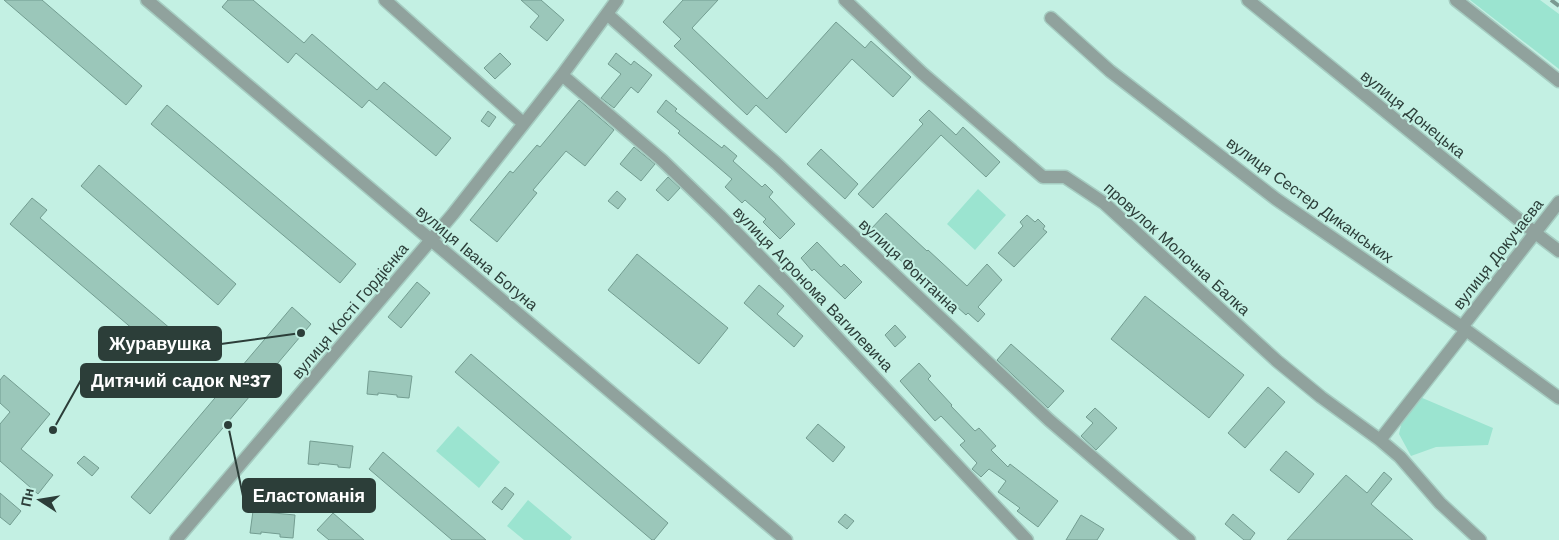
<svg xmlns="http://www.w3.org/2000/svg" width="1559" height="540" viewBox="0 0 1559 540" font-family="'Work Sans',sans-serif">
  <rect width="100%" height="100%" fill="#c3f0e3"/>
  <!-- green -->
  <path fill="#9be4d0" d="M1470,0H1540L1559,14V69Z
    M978,189L1006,215L975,250L947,224Z
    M1420,397L1493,428L1488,445L1436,447L1411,456L1399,434L1402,421Z
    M458,426L500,462L479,488L436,451Z
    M528,500L572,537L570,540H524L507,526Z"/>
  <!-- building -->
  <path fill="#9bc7ba" stroke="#739d91" d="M4,0H42L142,86L126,105Z
    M228,0H253L304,43L312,34L377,90L384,82L451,138L436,156L369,100L362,108L296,53L288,63L222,7Z
    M521,0H541L564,20L547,41L530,27L539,16Z
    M683,0H718L692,28L767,99L836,22L865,48L871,41L911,77L893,97L852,59L786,133L756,105L747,115L674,46L681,39L663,22Z
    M500,53L511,64L495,79L484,68Z
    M616,53L631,65L634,61L652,75L638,93L631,87L614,108L601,98L621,74L608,64Z
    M579,100L614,130L585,166L566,151L533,190L537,193L497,242L470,220L510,171L513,173L537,145L540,147Z
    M666,100L677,109L675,111L722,148L724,145L737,156L733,161L762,187L765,184L773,192L769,197L795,224L780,239L763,222L766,219L745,200L742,203L725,187L732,179L678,133L680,131L657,112Z
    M167,105L356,264L340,283L151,124Z
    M929,110L956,135L963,127L1000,162L986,177L941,135L873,208L858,194L923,124L919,120Z
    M488,111L496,117L489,127L481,121Z
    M634,147L655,164L641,181L620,164Z
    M821,149L858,184L845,199L807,164Z
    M99,165L236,284L218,305L81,186Z
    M668,177L680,188L668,201L656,190Z
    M617,191L626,199L618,209L608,201Z
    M32,198L47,210L40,218L185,341L169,360L10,224Z
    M886,213L927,251L928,250L967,286L987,264L1002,280L978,307L985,314L978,322L968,313L966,315L947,298L943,301L932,291L934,289L899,259L870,230Z
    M1027,215L1035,222L1038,219L1045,226L1043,229L1047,232L1014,267L998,253L1023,226L1020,222Z
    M817,242L841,267L844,264L862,282L845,299L814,269L812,271L801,258Z
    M637,254L728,328L699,364L608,290Z
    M417,282L430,293L401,328L388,317Z
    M759,285L784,306L777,314L803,336L794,347L744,303Z
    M1145,296L1244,375L1209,418L1111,339Z
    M292,307L311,324L150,514L131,497Z
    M895,325L906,337L895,347L885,335Z
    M1011,344L1064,391L1048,408L997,360Z
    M471,354L668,523L654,540H652L455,372Z
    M919,363L931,376L928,379L952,405L951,406L975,431L979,428L996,446L991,450L1008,467L1010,464L1058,501L1038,527L1017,511L1020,508L998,492L1006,481L989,469L981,477L972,469L977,463L960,445L965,441L941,416L935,421L900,381Z
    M369,371L412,376L409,398L397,397V395L378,393V395L367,394Z
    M4,375L50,414L21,449L53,475L38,494L0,461V424L10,412L0,403V380Z
    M1268,387L1285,402L1245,448L1228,433Z
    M1095,408L1117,428L1096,450L1081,436L1093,423L1086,417Z
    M818,424L845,447L833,462L806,438Z
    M310,441L353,446L350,468L338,467V465L319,463V465L308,464Z
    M1286,451L1314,474L1299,493L1270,470Z
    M383,452L486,540H452L369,469Z
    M84,456L99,468L92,476L77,463Z
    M1384,472L1392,479L1371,504L1413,540H1287L1346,475L1367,493Z
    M505,487L514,494L502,510L492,502Z
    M0,493L21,511L10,525L0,517Z
    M253,511L295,515L293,538L280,537V534L261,532V534L250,533Z
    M333,513L364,540H329L317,530Z
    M845,514L854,521L847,529L838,522Z
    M1233,514L1255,533L1250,540H1244L1225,524Z
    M1081,515L1104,529L1097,540H1066Z"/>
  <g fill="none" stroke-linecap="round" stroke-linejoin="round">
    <!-- minor casing -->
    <g stroke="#a5ccc1" stroke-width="15">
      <path id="minor" d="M147,0L786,540
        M385,0L523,123
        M845,0L922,73L1043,177H1065L1104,203L1277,361L1321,397L1380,440L1400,457L1440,503L1480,540
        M1248,0L1534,232L1559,251
        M1456,0L1559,81
        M607,14L776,163L1049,420L1189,540
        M1051,18L1110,71L1276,199L1462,327L1559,398
        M562,75L662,160L720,216L789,286L1027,540
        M1462,327L1559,202
        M1380,440L1466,330
        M176,540L453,214L562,75L617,0"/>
    </g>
    <!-- minor -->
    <use href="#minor" stroke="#90a29d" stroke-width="12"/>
    <!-- rail -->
    <path stroke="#7a9a91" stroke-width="4" stroke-dasharray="10 5" stroke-linecap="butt" d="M1551,0L1559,6"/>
  </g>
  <g text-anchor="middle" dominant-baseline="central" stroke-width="4" stroke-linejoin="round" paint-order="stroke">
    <!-- street labels -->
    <g font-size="16" fill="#2c3e39" stroke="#c3f0e3">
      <text transform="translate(1413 114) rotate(39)">вулиця Донецька</text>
      <text transform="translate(1310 200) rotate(36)">вулиця Сестер Диканських</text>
      <text transform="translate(1177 249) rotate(42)">провулок Молочна Балка</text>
      <text transform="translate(1498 254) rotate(-52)">вулиця Докучаєва</text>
      <text transform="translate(477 258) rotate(40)">вулиця Івана Богуна</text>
      <text transform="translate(909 266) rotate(43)">вулиця Фонтанна</text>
      <text transform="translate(813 289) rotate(46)">вулиця Агронома Вагилевича</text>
      <text transform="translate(350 311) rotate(-50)">вулиця Кості Гордієнка</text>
    </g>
  </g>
  <!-- callouts -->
  <path fill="none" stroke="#2c3e39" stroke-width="2" d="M301 333L221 344M53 430L81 380M228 425L243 496"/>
  <g fill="#2c3e39" stroke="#c3f0e3" stroke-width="2">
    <circle cx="301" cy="333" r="5"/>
    <circle cx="53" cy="430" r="5"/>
    <circle cx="228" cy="425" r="5"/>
  </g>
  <g fill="#2c3e39" stroke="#2c3e39" stroke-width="2">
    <rect x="99" y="327" width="122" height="33" rx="5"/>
    <rect x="81" y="364" width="200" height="33" rx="5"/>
    <rect x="243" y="479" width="132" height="33" rx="5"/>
  </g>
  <g font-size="18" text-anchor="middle" font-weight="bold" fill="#fff">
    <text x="160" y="350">Журавушка</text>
    <text x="181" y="387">Дитячий садок №37</text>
    <text x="309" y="502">Еластоманія</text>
  </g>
  <!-- north arrow -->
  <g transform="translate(40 500) rotate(282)" stroke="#c3f0e3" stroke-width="4" paint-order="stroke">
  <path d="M0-4L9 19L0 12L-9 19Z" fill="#2c3e39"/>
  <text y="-8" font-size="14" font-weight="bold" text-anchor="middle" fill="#2c3e39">Пн</text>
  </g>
</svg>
